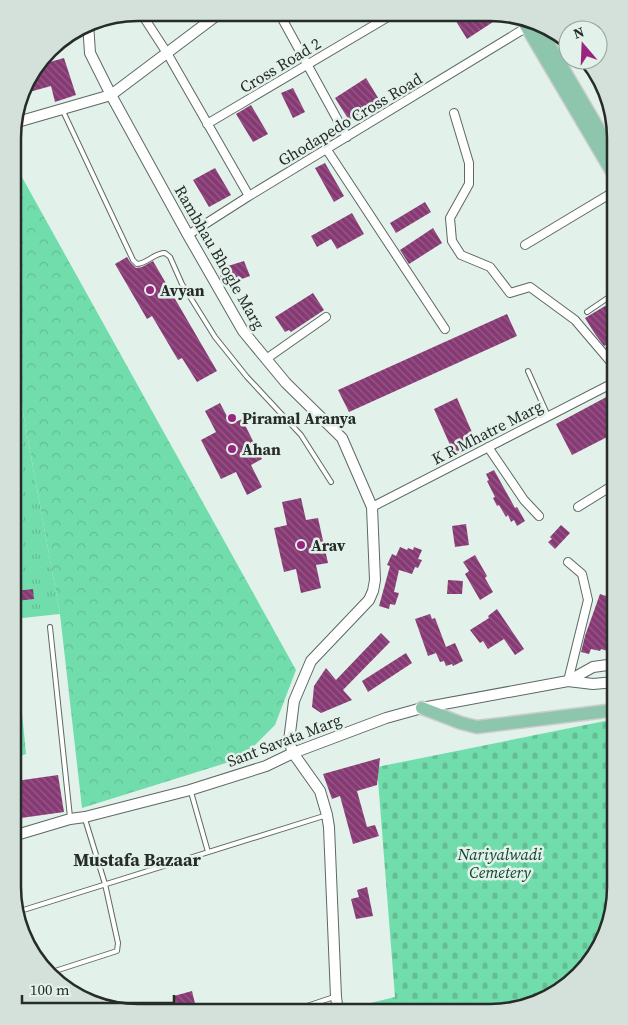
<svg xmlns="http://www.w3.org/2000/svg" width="628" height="1025" viewBox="0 0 628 1025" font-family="'Source Serif 4',serif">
  <defs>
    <pattern id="grass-tufts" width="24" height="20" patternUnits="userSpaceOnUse" patternTransform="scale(1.25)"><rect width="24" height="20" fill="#72ddac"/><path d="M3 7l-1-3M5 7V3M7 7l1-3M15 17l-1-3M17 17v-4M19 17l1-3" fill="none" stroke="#63be94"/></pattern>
    <pattern id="forest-crowns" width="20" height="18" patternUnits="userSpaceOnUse" patternTransform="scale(1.25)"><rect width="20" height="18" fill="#72ddac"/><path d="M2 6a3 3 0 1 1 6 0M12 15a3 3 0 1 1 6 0" fill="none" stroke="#63be94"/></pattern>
    <pattern id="cemetery-stones" width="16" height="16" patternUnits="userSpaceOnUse" patternTransform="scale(1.25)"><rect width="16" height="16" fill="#72ddac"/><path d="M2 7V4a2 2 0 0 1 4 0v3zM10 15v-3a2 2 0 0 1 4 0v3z" fill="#63be94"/></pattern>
    <pattern id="building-back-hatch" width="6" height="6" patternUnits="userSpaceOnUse" patternTransform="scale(1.25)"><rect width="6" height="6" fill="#873974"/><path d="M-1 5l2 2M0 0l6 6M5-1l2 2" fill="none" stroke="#955b87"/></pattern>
  </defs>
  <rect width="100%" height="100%" fill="#e2f1e9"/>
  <!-- grass -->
  <path fill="url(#grass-tufts)" d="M13,358L60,614L13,619Z
    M13,620L26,754L13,759Z"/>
  <!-- forest -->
  <path fill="url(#forest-crowns)" d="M13,161L296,670L275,725L242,758L82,808L60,614L13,358Z"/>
  <!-- cemetery -->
  <path fill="url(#cemetery-stones)" d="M615,719V765L610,783L615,809V895L590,963L538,1003L490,1012H364L362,1005L395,997L377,767Z"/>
  <!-- building -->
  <path fill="url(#building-back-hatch)" d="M460,15H493L496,20L467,39L454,18Z
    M64,58L76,95L55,102L51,86L22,94L26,82L39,65Z
    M366,78L380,101L349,120L335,98Z
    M293,88L305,112L293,118L281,93Z
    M251,105L268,134L253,142L236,114Z
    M325,163L344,196L334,202L315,168Z
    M215,168L231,195L209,207L193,180Z
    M425,202L431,212L396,233L390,223Z
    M352,213L364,234L337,249L331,239L317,247L311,236Z
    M433,228L442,243L409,264L400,250Z
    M127,257L130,262L136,268L142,267L153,261L217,371L197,382L182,358L178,360L152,316L147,319L115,264Z
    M244,261L250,276L225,285L220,275L230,271L228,266Z
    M313,293L324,310L291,332L289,330L285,332L275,317Z
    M615,300V339L604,346L595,334L585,318Z
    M507,314L517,336L349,412L338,390Z
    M612,394L615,401V433L572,455L556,424Z
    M457,398L478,446L455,456L434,409Z
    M220,403L231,424L242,419L262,459L251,465L262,487L247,495L236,472L221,479L201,440L216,432L205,411Z
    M494,470L515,508L517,507L525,521L517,526L514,520L511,522L508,515L506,517L499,505L497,506L493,498L495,497L487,481L489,480L486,474Z
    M301,498L306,520L318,518L328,563L316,565L321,588L301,593L296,569L284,572L274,528L287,525L282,502Z
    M466,524L469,545L455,547L452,526Z
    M561,525L570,533L555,549L548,542L552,539L550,537Z
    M400,547L407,550L408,548L413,550L414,547L422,550L418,559L422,560L418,568L415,567L412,574L399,570L394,592L399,593L395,605L390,604L389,609L379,606L390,566L387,565L392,554L396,556Z
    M475,555L487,576L485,578L493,592L480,600L465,574L469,571L463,562Z
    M448,580L463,581L462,594H447Z
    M614,582H615V639L611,652L601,649L600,651L591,649L589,654L581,652L585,636L600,594L609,597Z
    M33,589L34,599L16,601L15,591Z
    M497,609L524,649L515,655L504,639L488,649L483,641L480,643L470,630L489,618L488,616Z
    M430,614L432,619L435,618L446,647L455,643L463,661L453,666L452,664L446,666L444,661L440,662L436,653L428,656L415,619Z
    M381,633L390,642L343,690L352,700L321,713L312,707L314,686L326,668L336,680Z
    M406,653L412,663L368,692L362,681Z
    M380,758L377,785L357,791L367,827L375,825L379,836L353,844L340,796L332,799L323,774Z
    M58,775L64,812L21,818L16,781Z
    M367,887L373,916L356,919L351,899L359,897L357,890Z
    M192,991L197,1012H177L174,996Z"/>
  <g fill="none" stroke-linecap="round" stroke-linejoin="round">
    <!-- service casing -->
    <g stroke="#5d6962" stroke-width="6">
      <path id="service" d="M62,109L133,260L137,264C148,263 154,253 165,253L170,257L182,284L215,337L247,377L301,435L331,482
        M587,312L615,293
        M528,371L548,416
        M50,627L70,817
        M191,792L208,852
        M17,912L327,815
        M55,971L117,951L118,943L105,884L85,819
        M289,1012L334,997"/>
    </g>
    <!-- minor casing -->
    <g stroke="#5d6962" stroke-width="10">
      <path id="minor" d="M141,13L167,53L249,196
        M279,13L347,137
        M454,113L469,163V184L450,218L452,241L461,255L490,267L510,293L530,287L575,320L615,367
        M207,124L393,14
        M327,150L445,329
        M188,235L249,196L527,27
        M525,245L615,191
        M266,359L326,317
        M488,447L524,500L539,516
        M372,507L615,382
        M578,507L615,484
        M568,681L588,600L582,574L568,562"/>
    </g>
    <!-- tertiary casing -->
    <g stroke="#5d6962" stroke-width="12">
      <path id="tertiary" d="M88,23L90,53L111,95L188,235L243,331L286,383L342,438L372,507L375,580L373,591L369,600L311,661L294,701L289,741L293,753L320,791L327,815L329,827L336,997L338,1012
        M14,123L111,95L220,13
        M568,681L593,667L615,664
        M13,836L70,819L85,817L190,790L266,766L293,753L386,718L422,708L568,681L593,684L615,682"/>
    </g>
    <!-- primary casing -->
    <g stroke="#cbcccc" stroke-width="15">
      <path id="primary" d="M522,19L615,177
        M538,26L615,157
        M422,708L461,723L477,727L615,710"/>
    </g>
    <!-- service -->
    <use href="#service" stroke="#fff" stroke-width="4"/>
    <!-- minor -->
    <use href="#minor" stroke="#fff" stroke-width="8"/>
    <!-- tertiary -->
    <use href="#tertiary" stroke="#fff" stroke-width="10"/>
    <!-- primary -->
    <use href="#primary" stroke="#8dc6ad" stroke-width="12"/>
  </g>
  <!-- markers -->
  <g fill="#992581" stroke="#e2f1e9" stroke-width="2">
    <circle cx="150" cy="290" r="5"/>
    <circle cx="232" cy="418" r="5"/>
    <circle cx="232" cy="449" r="5"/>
    <circle cx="301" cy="545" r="5"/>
  </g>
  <g text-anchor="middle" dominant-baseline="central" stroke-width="5" stroke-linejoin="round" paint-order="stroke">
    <!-- street labels -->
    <g font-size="16" fill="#272c29" stroke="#e2f1e9">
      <text transform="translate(280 65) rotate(-31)">Cross Road 2</text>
      <text transform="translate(350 119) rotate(-31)">Ghodapedo Cross Road</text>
      <text transform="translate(220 257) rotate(60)">Rambhau Bhogle Marg</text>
      <text transform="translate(487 432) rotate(-27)">K R Mhatre Marg</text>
      <text transform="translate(284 740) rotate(-21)">Sant Savata Marg</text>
    </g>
    <!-- poi labels -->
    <g font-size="16" font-weight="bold" fill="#272c29" stroke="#e2f1e9" text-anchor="start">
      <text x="160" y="290">Avyan</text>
      <text x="242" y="418">Piramal Aranya</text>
      <text x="242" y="449">Ahan</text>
      <text x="311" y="545">Arav</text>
    </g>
    <!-- park labels -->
    <g font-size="16" font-style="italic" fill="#134430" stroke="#e2f1e9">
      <text x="500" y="854">Nariyalwadi<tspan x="500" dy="18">Cemetery</tspan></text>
    </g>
    <!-- neighbourhood labels -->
    <g font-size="18" font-weight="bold" fill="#272c29" stroke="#e2f1e9">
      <text x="137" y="859">Mustafa Bazaar</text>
    </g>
  </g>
  <!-- crop -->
  <path d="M0 0H628V1025H0ZM138 21H490A117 117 0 0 1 607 138V887A117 117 0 0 1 490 1004H138A117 117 0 0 1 21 887V138A117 117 0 0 1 138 21Z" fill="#d3e1da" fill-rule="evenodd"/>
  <path fill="none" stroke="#272c29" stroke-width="2.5" d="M138 21H490A117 117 0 0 1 607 138V887A117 117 0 0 1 490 1004H138A117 117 0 0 1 21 887V138A117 117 0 0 1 138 21Z"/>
  <!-- north arrow -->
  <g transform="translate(583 45) rotate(341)"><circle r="24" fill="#e2f1e9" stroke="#97a29c"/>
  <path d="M0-4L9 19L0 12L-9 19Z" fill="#992581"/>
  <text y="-8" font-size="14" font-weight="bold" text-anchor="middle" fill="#272c29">N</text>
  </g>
  <!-- scale -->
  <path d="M22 995v8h152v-8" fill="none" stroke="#272c29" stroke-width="2.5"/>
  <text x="30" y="995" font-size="15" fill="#272c29" stroke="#e2f1e9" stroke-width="4" paint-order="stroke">100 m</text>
</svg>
